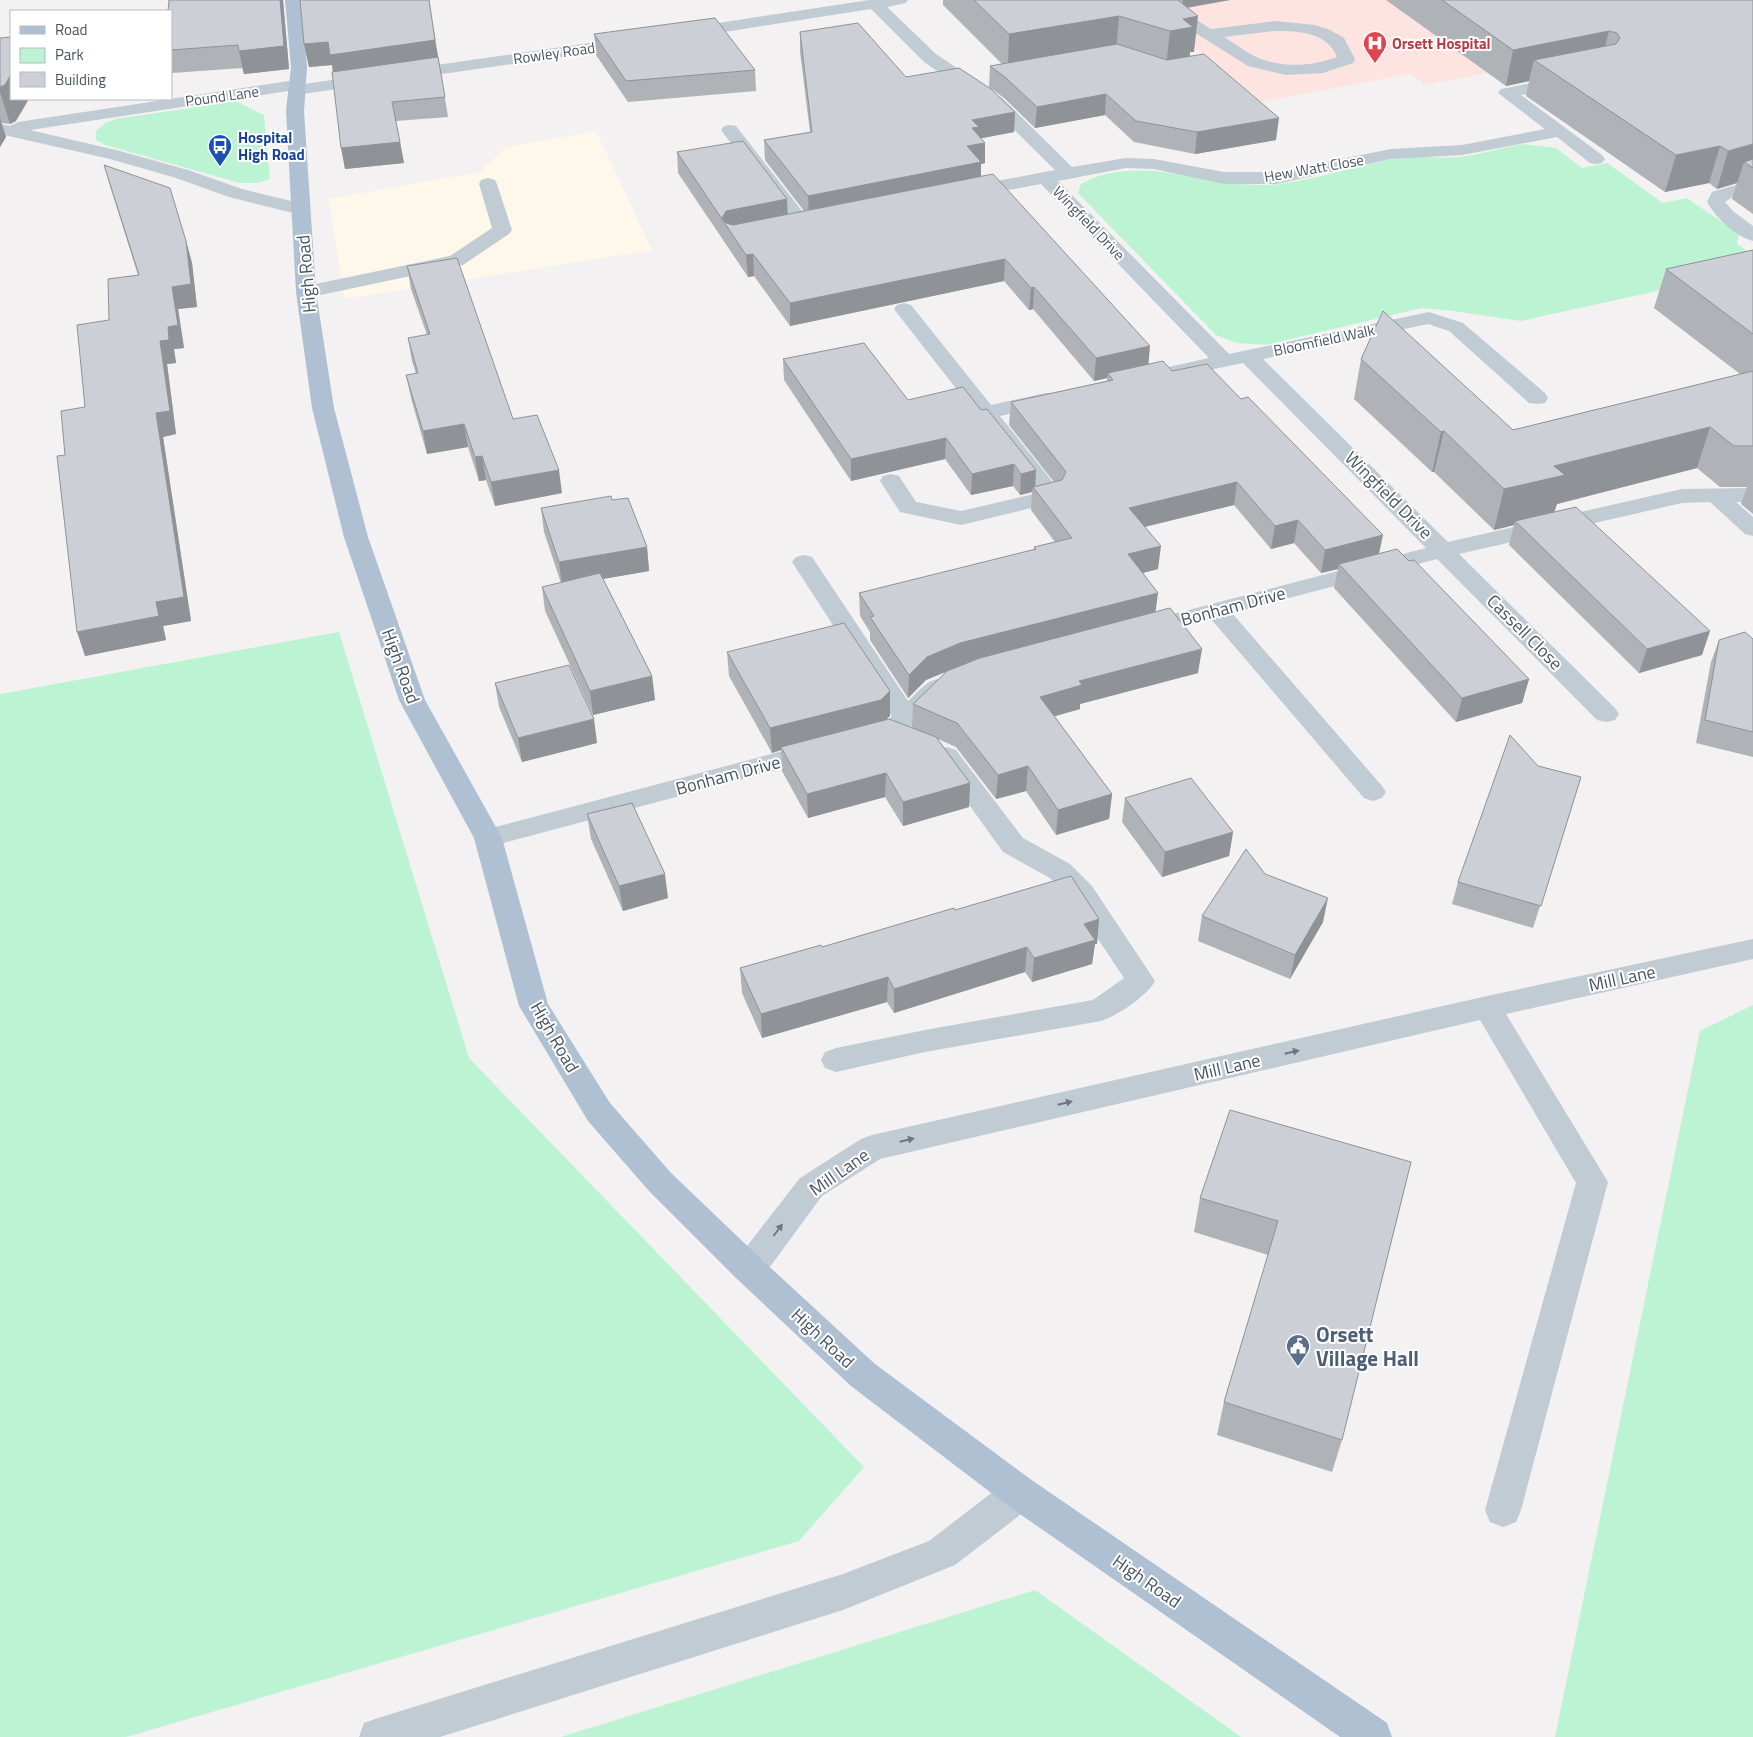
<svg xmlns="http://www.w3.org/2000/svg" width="1753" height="1737" viewBox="0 0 1753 1737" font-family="'Titillium Web',sans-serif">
  <rect width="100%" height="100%" fill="#f3f1f1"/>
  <!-- commercial -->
  <path fill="#fef8ea" d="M596,131L652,250L344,299L329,199L480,172L506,147Z"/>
  <!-- medical -->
  <path fill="#fde4e1" d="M1137,0H1753L1589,54L1425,85L1411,74L1260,102Z"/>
  <!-- green -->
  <path fill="#bcf4d3" d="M236,101L264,115L270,179L258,183H240L105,145L96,140V131L105,123L116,119Z
    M1522,144L1556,148L1582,168L1607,163L1663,203L1687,198L1739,234L1737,244L1753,255V270L1521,321L1453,311L1422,308L1266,345L1237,343L1216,335L1078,193L1081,184C1142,150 1214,192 1279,184C1319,179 1358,165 1398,158C1417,155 1438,159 1458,157C1479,155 1501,148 1522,144Z
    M339,632L469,1058L864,1467L799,1541L126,1737H0V694Z
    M1753,1005V1737H1555L1700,1031Z
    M1035,1590L1241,1737H561Z"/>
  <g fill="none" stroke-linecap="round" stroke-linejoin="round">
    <!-- minor -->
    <path fill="#c0cbd4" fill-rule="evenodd" d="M869,0H908L906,3L887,7L936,54L1003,99L1072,167L1126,158L1154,159L1224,172H1276L1391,149L1462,145L1545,129L1498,93L1501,89L1507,88L1564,76L1570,77L1573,81L1570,85L1521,95L1602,155L1605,159L1602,163L1596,164L1590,163L1557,137L1462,155L1391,159L1276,184H1224L1154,169L1126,168L1058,181L1229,354L1429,312L1463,323L1545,393L1548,398L1545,403L1537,404L1529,403L1449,331L1428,324L1263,359L1448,542L1682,489L1753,488V502H1736L1753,517V536L1745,534L1710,502L1682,503L1459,554L1615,708L1619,714L1615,720L1606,722L1597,720L1437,559L1232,613L1382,786L1386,792L1382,798L1373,801L1364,798L1211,619L1144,637L1135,634L1132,629L1135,624L1426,548L1243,363L1171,378L1164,376L1161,372L1164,368L1209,358L1041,184L967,198L960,196L958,192L960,188L1055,170L991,107L924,62L871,9L686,38L680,36L678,33L680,30L686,28Z
      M1151,0H1169L1185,13L1211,29L1275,21L1315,25L1330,30L1344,38L1355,59L1353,63L1323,73L1286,75L1248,66L1173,19ZM1275,31C1299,31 1327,32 1337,57C1313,66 1286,68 1261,59C1248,54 1236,44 1224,37Z
      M632,37L638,38L640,42L638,46L296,95L288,91L30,130L120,151L188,170L242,189L308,205L310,209L308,213L301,215L229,197L176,178L110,159L0,134L1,124L10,126L18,122L296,80L304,84Z
      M730,125L736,126L809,220L811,224L809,228L802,230L795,228L721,130L724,126Z
      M488,178L495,180L497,184L512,230L509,234L463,265L306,298L299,296L296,292L299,288L306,286L450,256L492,228L479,184L481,180Z
      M1753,180V192L1734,196L1725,202L1734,212L1753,226V241C1735,236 1716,218 1707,202L1712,192Z
      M904,303L911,305L991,405L1046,393L1054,394L1057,399L1054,404L1000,416L1060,491L1063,496L1060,501L961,525L900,512L880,481L883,476L891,474L899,476L916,502L961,511L1038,493L897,313L894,309L897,305Z
      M804,555L812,557L908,701C921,689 930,675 948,680L952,686L900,738L866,747L857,744L853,738L857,732L882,726L892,716L792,562L796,557Z
      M817,742L826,745L830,751L826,757L488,847L478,845L474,838L478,831L488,829Z
      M947,747L956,750L1023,838L1070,864L1092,886L1155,981C1147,996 1117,1016 1101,1021L925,1052L836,1072L825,1068L821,1060L825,1052L836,1048L925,1030L1093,1000L1124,978L1072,900L1050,878L1003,852L934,756L938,750Z
      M1753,939V959L1506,1014L1608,1182L1521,1510L1516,1522L1503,1527L1490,1522L1485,1510L1576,1183L1480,1020L880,1159L822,1196L761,1279L749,1283L737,1279L733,1269L737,1259L800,1178L861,1139L872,1135L1487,996Z
      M1020,1477L1033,1481L1038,1493L1033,1505L955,1565L843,1610L440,1737H359L364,1723L378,1718L843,1574L929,1541L1007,1481Z"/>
    <!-- major -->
    <path fill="#aec0d2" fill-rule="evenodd" d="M285,0H301L307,67L304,111L316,292L334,408L368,537L425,700L502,838L548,1004L610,1103L671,1173L761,1259L875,1364L1033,1481L1387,1723L1392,1737H1340L1007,1505L851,1386L737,1279L649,1191L588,1121L519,1006L474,838L399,700L344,537L312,408L296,292L286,111L291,67Z"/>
  </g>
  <!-- wall -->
  <path fill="#afb3b8" d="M169,0H283L289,69L244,74L242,68L172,73L171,11Z
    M429,0L448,117L396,121L404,163L345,169L332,65L309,67L304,44Z
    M943,0H1230L1188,8L1194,52H1190V56L1276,140L1195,154L1134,142L1105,115L1035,128L1004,98L989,87L990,66L1002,64L943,5Z
    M1386,0H1753V214L1732,199L1737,183L1717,189L1709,183L1665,192L1526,96L1529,81L1506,86Z
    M800,32L906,77L1015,112L1014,132L981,138L985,163L981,164V176L1148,365L1172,371L1379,554L1409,561L1529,679L1522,703L1456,722L1334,588L1338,569L1321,573L1294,543L1271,549L1234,505L1145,527L1158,569L1143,573L1155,612L1198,673L1080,704V709L1054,716L1112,794L1109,819L1056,835L1026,791L996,799L956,747L938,739L970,783L969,807L903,826L885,797L808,818L782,771L781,750L772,753L729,676L727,652L890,716L886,719L912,728L913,704L946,672L926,680L908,698L870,640V632L860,616L859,593L1034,550V547L1055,542L1031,510L1032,492L1020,495L1013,486L971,495L945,459L851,481L784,380L783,359L908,400L981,410L1036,470L1035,486L1054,482L1009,425L1011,402L1107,381V378L1094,381L1033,309L1029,310L1004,281L790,326L754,276L748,277L678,173L677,152L787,199V214L804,211L765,160L764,140L810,132L800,52Z
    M594,34L755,70L756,91L628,102L596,55Z
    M0,38L16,121L10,124L1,123L6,137L0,147Z
    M104,165L186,241L192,263L197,307L178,309L184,348L174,349L176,363L167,364L176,434L163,437L191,621L163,626L166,640L85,656L65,455L85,407L109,320L138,275L110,186Z
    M1753,250V514L1741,504L1747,487H1720L1697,468L1557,504L1554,512L1702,655L1639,673L1509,545L1514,525L1494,530L1434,472H1432L1354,399L1361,359L1513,430L1740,374L1654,308L1666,269Z
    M407,266L513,419L562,493L495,506L486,480L479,481L468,447L427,454L411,398L406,375L416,374L412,361L408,338L427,335L411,289Z
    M612,500L647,547L649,571L603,579L652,676L655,700L593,715L545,611L542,587L561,583L544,532L541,508Z
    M1753,639V757L1696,743L1711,662L1719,640Z
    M495,683L597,743L522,762L499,707Z
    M1538,766L1581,777L1533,928L1452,904L1458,882Z
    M1125,798L1233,832L1229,856L1162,877L1122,822Z
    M587,814L668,898L623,911L591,839Z
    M1265,874L1323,922L1290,979L1198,941L1202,916Z
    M955,910L1099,919L1097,944H1095L1092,964L1032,982L1025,972L894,1013L887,1002L762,1038L742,993L740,968L822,947Z
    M1411,1162L1342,1440L1332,1472L1217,1435L1224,1402L1268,1255L1194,1232L1200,1198Z"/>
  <!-- shaded-wall -->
  <path fill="#8f9296" d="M280,0H283L289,69L244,74L239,51Z
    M1183,0H1230L1182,8Z
    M1119,16L1116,51L1008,70L1009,34Z
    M1198,16L1194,52H1190L1189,63L1166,67L1170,31L1183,19Z
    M1609,31L1600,67L1534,60L1529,81L1506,86L1513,50Z
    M435,40L439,63L334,78L332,65L309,67L304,44L328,42Z
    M11,74V99H29L16,121L10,124L0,92V87Z
    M1106,94L1105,115L1035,128L1037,107Z
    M1015,112L1014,132L978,139L985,143V163L981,164V183L809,217L808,196L967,146L972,120Z
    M0,118L6,137L0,147Z
    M1279,118L1276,140L1195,154L1197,132Z
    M400,142L404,163L345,169L341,148Z
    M1753,144V168L1744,162L1737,183L1717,189L1728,151Z
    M1720,146L1709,183L1665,192L1676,155Z
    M787,199L788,221L731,232L722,218L726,211Z
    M186,241L192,263L197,307L178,309L184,348L174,349L176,363L167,364L176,434L163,437L191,621L163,626L166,640L85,656L77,632L156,602V413L160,341L168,327L172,287Z
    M753,254L754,276L748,277L746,255Z
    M1005,259L1004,281L790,326V303Z
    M1034,287L1033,309L1029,310L1031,288Z
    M1150,346L1148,369L1108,373L1107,378L1094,381L1096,358Z
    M464,424L468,447L427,454L423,431Z
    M1710,427L1697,468L1557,504L1553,516L1515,521L1514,525L1494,530L1504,489L1554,466Z
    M1444,431L1434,472H1432L1441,432Z
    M946,438L945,459L851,481V459Z
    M482,456L486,480L479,481L475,457Z
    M1014,464L1013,486L971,495L972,474Z
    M559,470L562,493L495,506L491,482Z
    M1036,470L1035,490L1033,487L1032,492L1020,495L1021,474Z
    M1237,482L1234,505L1127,531L1129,508Z
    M1298,520L1294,543L1271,549L1275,526Z
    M1383,535L1378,558L1339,564L1338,569L1321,573L1325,550Z
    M1161,546L1158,569L1126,577L1128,554Z
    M647,547L649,571L562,586L559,562Z
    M1158,593L1155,616L959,666L926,680L908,698L909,675L927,657L960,643Z
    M1710,631L1702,655L1639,673L1647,649Z
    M1202,649L1198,673L1080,704V709L1038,721L1040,697L1079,681Z
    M652,676L655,700L593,715L590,691Z
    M1529,679L1522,703L1456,722L1462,698Z
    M890,691V716L881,724L781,747V750L772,753L770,728Z
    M594,719L597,743L522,762L518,738Z
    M1028,766L1026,791L996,799L998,775Z
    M886,773L885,797L808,818L807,794Z
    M970,783L969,807L903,826V802Z
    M1112,794L1109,819L1056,835L1058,810Z
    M1233,832L1229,856L1162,877L1165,852Z
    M665,874L668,898L623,911L619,886Z
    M1328,898L1323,922L1290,979L1295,955Z
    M1099,919L1097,944H1095L1092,964L1032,982L1034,958L1084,924Z
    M1027,947L1025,972L894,1013V989Z
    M888,977L887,1002L762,1038L761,1014Z"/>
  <!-- building -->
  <path fill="#ccd0d6" stroke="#8f9296" d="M169,0H280L284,46L239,51L238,45L171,50V11H168Z
    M300,0H429L435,40L330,55L328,42L304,44Z
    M974,0H1178L1198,16L1183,19L1193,27L1170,31L1119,16L1009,34Z
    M1442,0H1753V144L1728,151L1720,146L1676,155L1534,60L1616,44L1620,38L1617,33L1609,31L1513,50Z
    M715,18L755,70L626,81L594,34Z
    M858,23L906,77L959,68L991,89L1015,112L972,120L979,127L972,128L985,143L967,146L981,162L808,196L764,140L812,132L800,32Z
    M11,37V74L5,85L0,87V38Z
    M1117,44L1167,60L1204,54L1279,118L1197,132L1136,121L1106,94L1037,107L1005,77L990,66Z
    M438,57L445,97L392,102L400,142L341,148L332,72Z
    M743,141L787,199L726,211L722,218L726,223L733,225L993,174L1150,346L1096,358L1034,287L1031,288L1005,259L790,303L753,254L746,255L677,152Z
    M1753,159V168L1744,162Z
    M104,165L170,188L186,241L191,284L172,287L178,325L168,327L169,340L160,341L170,411L156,413L184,597L156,602L159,616L77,632L57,456L65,455L61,411L85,407L77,325L109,320L108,279L139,275Z
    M1753,250V334L1666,269Z
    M457,258L513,419L537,415L559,470L491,482L482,456L475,457L464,424L423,431L406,375L418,373L408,338L430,334L407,266Z
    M1383,311L1513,430L1753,371V446H1734L1710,427L1554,466L1565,475L1504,489L1444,431L1441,432L1361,359Z
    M864,343L908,400L963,387L981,410L987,409L1036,470L1021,474L1014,464L972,474L946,438L851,459L783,359Z
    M1163,361L1172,371L1207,364L1241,399L1248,397L1383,535L1325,550L1298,520L1275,526L1237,482L1129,508L1161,546L1128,554L1158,593L960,643L927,657L909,675L870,617L874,616L859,593L1036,549L1034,547L1072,538L1033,487L1062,480L1066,472L1011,402L1113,380L1108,373Z
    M611,496L612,500L628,498L647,547L559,562L541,508Z
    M1576,507L1710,631L1647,649L1515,521Z
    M1397,549L1409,561L1414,560L1529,679L1462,698L1339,564Z
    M600,573L652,676L590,691L542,587Z
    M1170,608L1202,649L1079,681L1082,685L1040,697L1112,794L1058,810L1028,766L998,775L957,723L913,704L947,671L980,658Z
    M844,623L890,691L881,700L770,728L727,652Z
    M1745,632L1753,639V732L1705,720L1719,640Z
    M569,665L594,719L518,738L495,683Z
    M889,719L936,737L970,783L903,802L886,773L807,794L781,747Z
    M1510,735L1538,766L1581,777L1541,906L1458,882Z
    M1191,778L1233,832L1165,852L1125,798Z
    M632,803L665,874L619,886L587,814Z
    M1246,849L1265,874L1328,898L1295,955L1202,916Z
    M1071,876L1099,919L1084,924L1095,940L1034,958L1027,947L894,989L888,977L761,1014L740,968L821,945L822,947L954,908L955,910Z
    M1230,1110L1411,1162L1342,1440L1224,1402L1278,1221L1200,1198Z"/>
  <!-- one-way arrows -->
  <defs><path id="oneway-solid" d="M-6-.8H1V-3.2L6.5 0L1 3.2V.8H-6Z" transform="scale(1.25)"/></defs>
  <g fill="#6b7883">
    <use href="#oneway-solid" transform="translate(1292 1052) rotate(-13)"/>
    <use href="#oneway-solid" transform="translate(1065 1103) rotate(-13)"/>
    <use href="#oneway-solid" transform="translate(907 1140) rotate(-13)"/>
    <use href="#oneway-solid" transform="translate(778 1230) rotate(-53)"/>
  </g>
  <!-- icons -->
  <defs>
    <g id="hospital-pin" transform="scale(1.25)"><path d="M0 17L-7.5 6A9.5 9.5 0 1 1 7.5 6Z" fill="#e0444e" stroke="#fff"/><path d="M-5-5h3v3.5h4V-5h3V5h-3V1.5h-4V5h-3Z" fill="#fff"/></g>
    <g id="bus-pin" transform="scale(1.25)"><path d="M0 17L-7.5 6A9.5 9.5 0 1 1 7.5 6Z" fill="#1a4fb4" stroke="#fff"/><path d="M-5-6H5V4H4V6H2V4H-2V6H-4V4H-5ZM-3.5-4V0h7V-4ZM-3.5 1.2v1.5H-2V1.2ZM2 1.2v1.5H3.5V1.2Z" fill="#fff"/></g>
    <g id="civic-pin" transform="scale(1.25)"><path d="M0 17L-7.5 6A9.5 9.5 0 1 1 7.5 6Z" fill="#5c6f8a" stroke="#fff"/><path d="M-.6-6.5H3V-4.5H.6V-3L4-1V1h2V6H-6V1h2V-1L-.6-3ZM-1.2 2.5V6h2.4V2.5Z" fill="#fff"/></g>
  </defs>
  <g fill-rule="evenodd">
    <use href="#hospital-pin" x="1375" y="43"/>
    <use href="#bus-pin" x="220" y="146"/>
    <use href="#civic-pin" x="1298" y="1346"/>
  </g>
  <g text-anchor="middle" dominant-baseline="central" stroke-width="4" stroke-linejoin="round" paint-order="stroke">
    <!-- far-health labels -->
    <g font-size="15" font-weight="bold" fill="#be3a42" stroke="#fff" text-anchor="start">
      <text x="1392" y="43">Orsett Hospital</text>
    </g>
    <!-- far-street labels -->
    <g font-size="15" fill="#475460" stroke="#fff">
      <text transform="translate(554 53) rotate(-8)">Rowley Road</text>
      <text transform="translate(222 96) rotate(-8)">Pound Lane</text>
      <text transform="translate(1314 168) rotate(-10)">Hew Watt Close</text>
      <text transform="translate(1089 223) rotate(46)">Wingfield Drive</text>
      <text transform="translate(1324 340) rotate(-12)">Bloomfield Walk</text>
    </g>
    <!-- far-transit labels -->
    <g font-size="15" font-weight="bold" fill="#164399" stroke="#fff" text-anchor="start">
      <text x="238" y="137">Hospital<tspan x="238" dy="17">High Road</tspan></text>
    </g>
    <!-- street labels -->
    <g font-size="18" fill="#475460" stroke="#fff">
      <text transform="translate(306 274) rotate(-95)">High Road</text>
      <text transform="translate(1389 495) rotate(45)">Wingfield Drive</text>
      <text transform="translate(1233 606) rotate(-15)">Bonham Drive</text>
      <text transform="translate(1525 632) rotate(45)">Cassell Close</text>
      <text transform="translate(401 666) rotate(70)">High Road</text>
      <text transform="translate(728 775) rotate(-15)">Bonham Drive</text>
      <text transform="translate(1622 978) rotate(-12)">Mill Lane</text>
      <text transform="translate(555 1037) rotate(60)">High Road</text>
      <text transform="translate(1227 1067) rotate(-13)">Mill Lane</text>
      <text transform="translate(839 1172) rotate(-35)">Mill Lane</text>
      <text transform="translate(823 1338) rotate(43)">High Road</text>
      <text transform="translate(1147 1581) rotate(35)">High Road</text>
    </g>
    <!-- near-service labels -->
    <g font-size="21" font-weight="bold" fill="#4e5e75" stroke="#fff" text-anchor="start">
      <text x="1316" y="1334">Orsett<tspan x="1316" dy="24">Village Hall</tspan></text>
    </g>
  </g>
  <!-- legend -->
  <rect x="10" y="10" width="162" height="90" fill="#ffffff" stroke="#b5bbbf"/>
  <rect x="20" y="26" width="25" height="8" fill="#aec0d2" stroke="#b5bbbf"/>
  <text x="55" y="35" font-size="15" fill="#475460">Road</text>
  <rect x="20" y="48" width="25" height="15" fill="#bcf4d3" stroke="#b5bbbf"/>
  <text x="55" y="60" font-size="15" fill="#475460">Park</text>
  <rect x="20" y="72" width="25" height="15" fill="#ccd0d6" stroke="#b5bbbf"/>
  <text x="55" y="85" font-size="15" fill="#475460">Building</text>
</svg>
